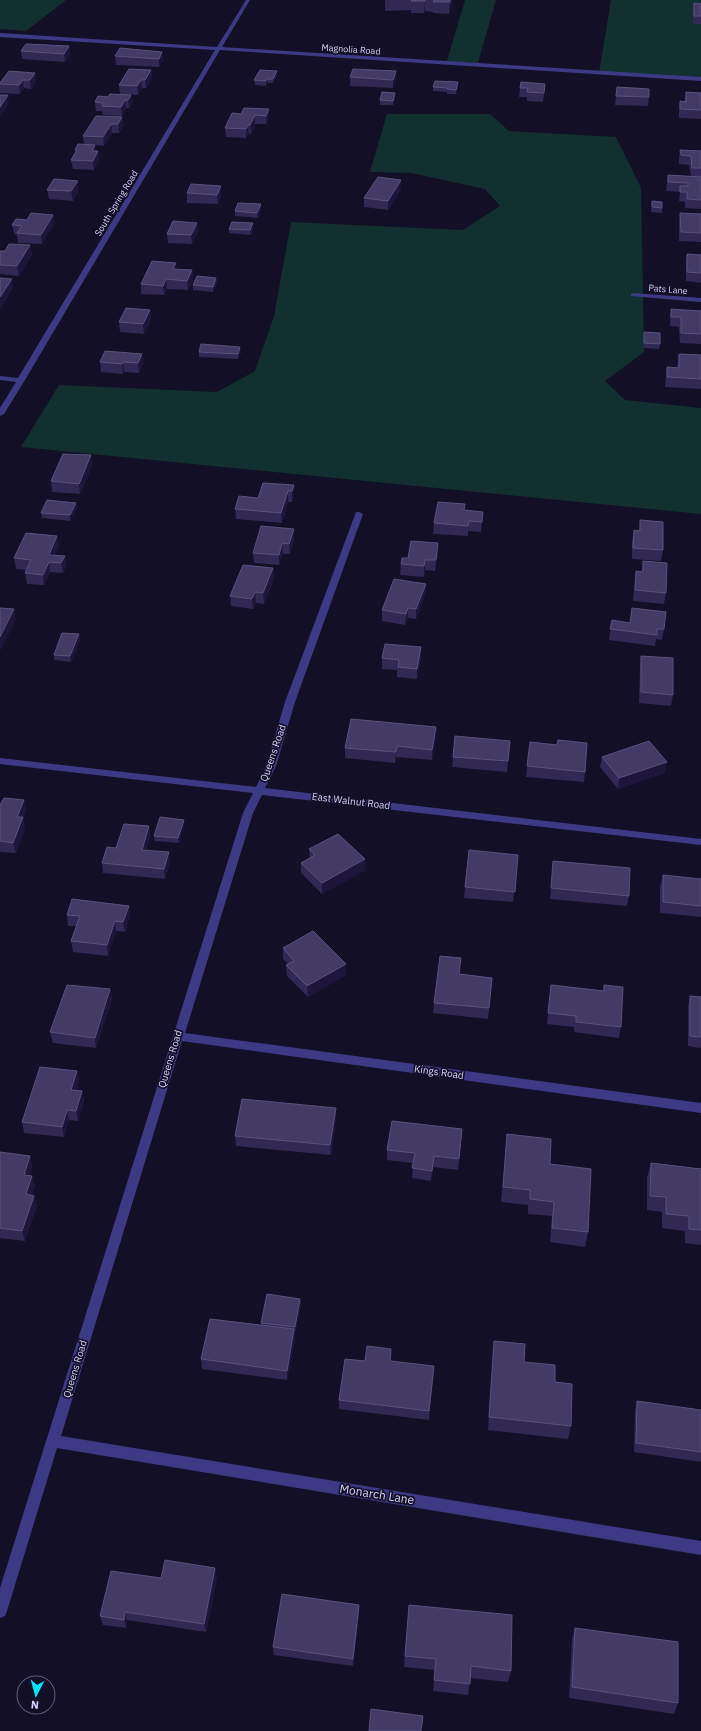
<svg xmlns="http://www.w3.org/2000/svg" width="701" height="1731" viewBox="0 0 701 1731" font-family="'IBM Plex Sans',sans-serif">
  <rect width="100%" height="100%" fill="#130f26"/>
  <!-- green -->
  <path fill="#12302f" d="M0,0H66L26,31L0,29Z
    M465,0H496L477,66L446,64Z
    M611,0H701V79L599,73Z
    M387,114H490L509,131L616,137L641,188L644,352L605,381L625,400L701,408V514L21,447L59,385L217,392L255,371L274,316L291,222L463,230L500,206L485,189L411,173L370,172Z"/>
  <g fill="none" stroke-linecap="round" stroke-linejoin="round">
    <!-- street -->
    <path fill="#3d3a85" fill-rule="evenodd" d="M246,0H250L222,47L701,77V81L220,50L25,380L4,414L0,416V408L16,382L0,380V376L18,378L215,50L0,37V33L217,47Z
      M633,293L701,298V302L631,296V294Z
      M356,512H359L363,514L295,702L276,766L265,788L701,839V845L262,795L253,813L185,1033L701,1103V1113L182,1041L61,1436L701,1541V1555L57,1448L7,1611L5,1616L0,1618V1588L243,813L253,793L0,764V758L256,787L266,766L285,702Z"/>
  </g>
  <!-- wall -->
  <path fill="#312854" d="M385,0H452L451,6L449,14L433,13V12L425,11L424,13H411V10L385,11Z
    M694,3L701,4V24H693V12Z
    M69,46L70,54L65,62L22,59L21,51Z
    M162,52L163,60L159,67L116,65L115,56Z
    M151,70L152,78L146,88H142L138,95L120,94L119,85Z
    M9,71L36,82L31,89L24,88L20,94L0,93V83Z
    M277,75L273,83H268L266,86L255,85L254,80Z
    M350,77L396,80L393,88L350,86Z
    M545,84L543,102L527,101V97H519L520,88Z
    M458,86L456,94H447V92L433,91V87Z
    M617,87L649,97L648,106L615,105Z
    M686,92L701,93V119L679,118V110L680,101L684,102Z
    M131,95L132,104L129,108H126L122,116L103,115L102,111H96L95,102L108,97Z
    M395,97L393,105H380V100Z
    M269,109V118L266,124H255L251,134L249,133L246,138L226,137L225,128L241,114Z
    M122,117L123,126L119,133H112L104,146L95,145L96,151H98L99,160L94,170L73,169L71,160L75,154V150L84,145L83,136Z
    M680,150L701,151V209L685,208V202L679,201L680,192L666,191L668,175L691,176L689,165L679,164V159Z
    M401,180V189L388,210L364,207V198Z
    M47,190H79L73,201L49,199Z
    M187,193L221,195L218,204L187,203Z
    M652,201L662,208V213L651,212Z
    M261,204V209L258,218L235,216V211Z
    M680,213L701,214V242L679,241V222Z
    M53,215L54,224L42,244L18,243L17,235L14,234L12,225L27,220Z
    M253,228L251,235L229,233V229Z
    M198,232L192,244L168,243L167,234Z
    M30,245L32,255L19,276L0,274V251H5Z
    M687,254L701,255V283L686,281V263Z
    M176,269L192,270L193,280L188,290L167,289L164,295L141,294V284Z
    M216,278L217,283L213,292L193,290V285Z
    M671,309L701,311V344L680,343L679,327L670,326V319Z
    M150,310L151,320L144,334L120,332L119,322Z
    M644,332L660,344L659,349L643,348Z
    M199,352H241L238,359L199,357Z
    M142,354L143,364L139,373L124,372L123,374L101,372L100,362Z
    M679,354L701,355V389L665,387L667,367L677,368Z
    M92,466L80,494L52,492L51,481Z
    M294,485V495L292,502H288L282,523L236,519L235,509L258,498Z
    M77,508L70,521L42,518L41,513Z
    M465,510L483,512L481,532L468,531V536L433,534L434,523Z
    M640,520L663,550L661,561L632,559V541L634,530L639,531Z
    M294,529V539L290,554H283L279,565L254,563L253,553Z
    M59,546L55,555L65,556L66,566L63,573L50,572L44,585L27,584L25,573L27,570L16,569L14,558Z
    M438,554L435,571L425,570L424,577L400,575L401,564L408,558Z
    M643,561L666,593L664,604L633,601L635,582L636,571L642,572Z
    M273,568L274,579L264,604L256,603L253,609L231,606L230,596Z
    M426,584L425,595L416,619L408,618L405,625L382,621V610Z
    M612,620L664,629L662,640L656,639L655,646L609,640Z
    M80,640L71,662L54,660V655Z
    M421,647V657L417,679L397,677V670L382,669V658Z
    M641,656L673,695L671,706L639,703L640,666Z
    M436,727V738L432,760L396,757L395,763L345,758V748Z
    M510,741L507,772L452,767L453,757Z
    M530,742L557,745L585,772L584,782L526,777Z
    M602,757L665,773L618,789L600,767Z
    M0,805L26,810L23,818L25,828L16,853L0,852Z
    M184,820V825L179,843L155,841L154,836Z
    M149,826L150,837L146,850L170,863L165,879L103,873L102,863L116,848Z
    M309,849L365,859V870L322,894L301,873V863L310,858Z
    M518,855L513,902L464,898L465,887Z
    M553,861L629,896L627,906L550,899Z
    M663,875L701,879V917L660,913V886Z
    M129,906L130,916L125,932L116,931L108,956L73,952L71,941L77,926H68L67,915Z
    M283,948L346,975L308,997L287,976L286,965L288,964L283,959Z
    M460,974L492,978L488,1019L433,1013L434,1003Z
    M551,985L603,991L604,985L621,1027L619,1038L574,1032V1027L547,1024Z
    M110,989L112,1000L96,1048L53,1043L50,1032Z
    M690,996L701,997V1048L688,1046V1007Z
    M77,1071L79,1081L77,1090L82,1091L84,1101L78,1121L69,1120L64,1137L24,1133L22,1122Z
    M336,1108V1118L331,1155L236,1146L235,1136Z
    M462,1129L458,1170L433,1167L431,1181L412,1178L413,1163L387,1160V1150Z
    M507,1134L550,1164L588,1232L585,1247L550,1242L552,1216L528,1214V1205L501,1202Z
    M0,1152L30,1156L32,1166L29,1176H32L35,1186L32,1195L34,1196L37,1206L25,1241L0,1238Z
    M651,1163L701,1169V1245L685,1243V1231L662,1228V1212L647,1210V1178Z
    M300,1299L301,1304L295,1332H294L295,1339L287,1380L202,1369L201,1359L262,1325L261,1323Z
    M494,1341L524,1362L555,1382L571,1426L568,1439L488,1430L493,1354Z
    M365,1361H390L433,1375L429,1420L339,1409V1400Z
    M637,1401L701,1410V1462L634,1452L635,1411Z
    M217,1577L206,1632L127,1620L126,1628L103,1625L100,1616L161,1578Z
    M359,1605V1613L353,1666L274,1655L273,1647Z
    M409,1605L511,1671L508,1682L470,1678L468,1695L433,1691L435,1670L404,1667Z
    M575,1628L678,1703L674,1714L569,1698L572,1639Z"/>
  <!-- shaded-wall -->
  <path fill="#1d163a" d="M425,0V11L424,13L425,1Z
    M450,0H452L451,6L449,14Z
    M69,46L70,54L65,62L64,54Z
    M162,52L163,60L159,67V59Z
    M151,70L152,78L146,88L145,80Z
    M277,71V75L273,83V79Z
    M396,71V80L393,88V80Z
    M35,73L36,82L31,89L30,80Z
    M267,79L268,83L266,86V81Z
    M23,80L24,88L20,94L19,85Z
    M141,80L142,88L138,95L137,86Z
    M458,82V86L456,94V90Z
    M395,93V97L393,105V101Z
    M8,95L9,104L0,117V107Z
    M131,95L132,104L129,108L128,100Z
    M125,100L126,108L122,116L121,107Z
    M269,109V118L266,124V116Z
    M255,115V124L251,134L250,125Z
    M122,117L123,126L119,133L118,124Z
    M111,124L112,133L104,146L103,137Z
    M248,125L249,133L246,138V129Z
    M95,145L96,154L92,151Z
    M98,151L99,160L94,170L93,161Z
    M401,180V189L388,210V201Z
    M78,181L79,190L73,201L71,191Z
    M221,186V195L218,204L217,195Z
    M261,204V209L258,218L257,213Z
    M53,215L54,224L42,244L41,235Z
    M197,223L198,232L192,244L191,235Z
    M253,223V228L251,235L250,230Z
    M30,245L32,255L19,276L17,266Z
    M176,263L177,272L173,269Z
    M192,270L193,280L188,290L187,281Z
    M216,278L217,283L213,292V287Z
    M12,279L13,288L0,310V297Z
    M166,279L167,289L164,295L163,286Z
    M150,310L151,320L144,334L143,324Z
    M240,347L241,352L238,359V354Z
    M142,354L143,364L139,373L138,363Z
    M123,362L124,372L123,374L122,364Z
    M91,455L92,466L80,494L79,484Z
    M294,485V495L292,502V491Z
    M288,491V502L282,523L281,513Z
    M76,503L77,508L70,521V515Z
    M294,529V539L290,554L289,544Z
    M57,536L59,546L52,562L49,555Z
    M282,543L283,554L279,565V555Z
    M438,543V554L435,571L436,560Z
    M65,556L66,566L63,573L61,563Z
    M425,560V570L424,577V566Z
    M49,562L50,572L44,585L43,575Z
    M273,568L274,579L264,604L263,593Z
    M426,584L425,595L416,619V609Z
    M255,592L256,603L253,609L252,599Z
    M408,608V618L405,625L406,614Z
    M14,609L16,620L0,651V637Z
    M79,634L80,640L71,662L70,656Z
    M421,647V657L417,679V669Z
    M436,727V738L432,760V750Z
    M397,746L396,757L395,763L396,752Z
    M667,762L665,773L618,789L619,778Z
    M24,800L26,810L23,818L25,828L16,853L13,843L17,817Z
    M184,820V825L179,843L178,838Z
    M149,826L150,837L143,860L142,850Z
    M169,852L170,863L165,879L164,869Z
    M365,859V870L322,894V883Z
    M129,906L130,916L125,932L123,922Z
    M115,921L116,931L108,956L107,945Z
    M346,964V975L308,997L307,986Z
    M110,989L112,1000L96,1048L95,1038Z
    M77,1071L79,1081L74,1100L71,1090Z
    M82,1091L84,1101L78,1121L76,1111Z
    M336,1108V1118L331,1155L330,1145Z
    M67,1110L69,1120L64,1137L62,1127Z
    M30,1156L32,1166L26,1185L24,1175Z
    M434,1156L433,1167L431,1181L432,1171Z
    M32,1176L35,1186L29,1205L26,1194Z
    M34,1196L37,1206L25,1241L22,1231Z
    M300,1299L301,1304L295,1332V1327Z
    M294,1329L295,1339L287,1380V1371Z
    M215,1568L217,1577L206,1632L204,1624Z
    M359,1605V1613L353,1666V1659Z
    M125,1612L127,1620L126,1628L124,1620Z"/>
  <!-- building -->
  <path fill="#433a66" stroke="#5a527e" d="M412,0H425V1H411Z
    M434,0H450V2H433Z
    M694,3L701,4V16H694Z
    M26,44L69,46L64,54L21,51Z
    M120,48L162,52L159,59L115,56Z
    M129,69L151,70L145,80H141L137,86L119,85Z
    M353,69L396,71L393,80L350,77Z
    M260,70L277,71L273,79H267L266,81L254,80Z
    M9,71L35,73L30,80H23L19,85L0,84V83Z
    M435,81L458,82L456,90L447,89V88L433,87Z
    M521,82L545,84L544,93L527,92L528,88H520Z
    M617,87L649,89V97L616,96Z
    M382,92L395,93L393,101L380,100Z
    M686,92L701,93V110L680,109V101L686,102Z
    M110,94L131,95L128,100H125L121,107L102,106L103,103L95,102L98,96L108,97Z
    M0,95H8L0,107Z
    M244,108L269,109L266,116L255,115L250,125H248L246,129L225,128L232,113L241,114Z
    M96,116L122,117L118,124H111L103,137L83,136Z
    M78,144L95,145L92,151H98L93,161L71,160L77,150H75Z
    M680,150L701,151V168H692L691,156L681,155Z
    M668,175L701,177V200L687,199V192H680V186H688V183L668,182Z
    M378,177L401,180L388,201L364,198Z
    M54,179L78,181L71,191L47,190Z
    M191,184L221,186L217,195L187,193Z
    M652,201L662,202V208L652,207Z
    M238,203L261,204L257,213L235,211Z
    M31,213L53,215L41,235L17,233L22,226L12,225L16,219L27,220Z
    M680,213L701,214V233L681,232Z
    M173,221L197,223L191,235L167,234Z
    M232,222L253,223L250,230L229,229Z
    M9,244L30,245L17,266L0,265V251H5Z
    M687,254L701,255V273L687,272Z
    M152,261L176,263L173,269L192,270L187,281L166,279L163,286L141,284Z
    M197,276L216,278L213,287L193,285Z
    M0,278L12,279L0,297Z
    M126,308L150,310L143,324L119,322Z
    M671,309L701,311V334L681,333V317H671Z
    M644,332L660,333V344L644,343Z
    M201,344L240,347L238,354L199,352Z
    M105,351L142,354L138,363L123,362L122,364L100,362Z
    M679,354L701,355V379L667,377V367L679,368Z
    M63,454L91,455L79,484L51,481Z
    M263,483L294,485L292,491H288L281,513L235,509L239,496L258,498Z
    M47,500L76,503L70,515L41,513Z
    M438,502L465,504L464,510L483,512L482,522L469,521L468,526L434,523Z
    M640,520L663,522V550L633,548L634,530L640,531Z
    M261,526L294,529L289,544L282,543L279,555L253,553Z
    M26,533L57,536L49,555L65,556L61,563L49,562L43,575L25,573L31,560L14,558Z
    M411,541L438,543L436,560H425L424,566L401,564L402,558H408Z
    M643,561L667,563L666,593L635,590L636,571L643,572Z
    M243,565L273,568L263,593L255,592L252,599L230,596Z
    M394,579L426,584L416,609L408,608L406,614L382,610Z
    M0,608L14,609L0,637Z
    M632,608L666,612L664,629H657V635L610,629L612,620L630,623Z
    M62,633L79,634L70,656L54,655Z
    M385,644L421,647L417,669L398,667L399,660L382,658Z
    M641,656L673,658V695L641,692Z
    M351,719L436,727L432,750L397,746L396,752L345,748Z
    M455,736L510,741L508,761L453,757Z
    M558,740L587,743L585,772L527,766L530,742L557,745Z
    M649,741L667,762L619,778L602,757Z
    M4,798L24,800L17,817H23L13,843L0,841V805Z
    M160,817L184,820L178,838L154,836Z
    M124,824L149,826L142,850L169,852L164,869L102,863L107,847L116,848Z
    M338,834L365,859L322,883L301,863L315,855L309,849Z
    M469,850L518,855L515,892L465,887Z
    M553,861L630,868L629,896L551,888Z
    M663,875L701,879V906L663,902Z
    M72,899L129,906L123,922L115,921L107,945L71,941L80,916L67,915Z
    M313,931L346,964L307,986L286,965L294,961L283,948Z
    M440,956L461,958L459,974L492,978L489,1008L434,1003Z
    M67,985L110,989L95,1038L50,1032Z
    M551,985L604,991V985L623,987L621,1027L576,1022V1016L548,1013Z
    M690,996L701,997V1037L690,1036Z
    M40,1067L77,1071L71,1090L82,1091L76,1111L67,1110L62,1127L22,1122Z
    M242,1099L336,1108L330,1145L235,1136Z
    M392,1121L462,1129L459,1159L434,1156L432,1171L412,1168L415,1153L387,1150Z
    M507,1134L551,1139L550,1164L591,1169L588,1232L552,1228L554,1202L530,1199V1190L503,1187Z
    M0,1152L30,1156L24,1175L32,1176L26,1194L34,1196L22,1231L0,1228Z
    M651,1163L701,1169V1230L689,1229V1216L666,1214V1197L650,1196Z
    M267,1294L300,1299L295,1327L261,1323Z
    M210,1319L294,1329L287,1371L201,1359Z
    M494,1341L525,1344L524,1362L555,1365V1382L572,1384L571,1426L489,1417Z
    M367,1346L391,1349L390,1361L434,1366L429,1411L339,1400L345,1359L365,1361Z
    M637,1401L701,1410V1452L636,1443Z
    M165,1560L215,1568L204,1624L125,1612L124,1620L100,1616L111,1571L161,1578Z
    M282,1594L359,1605L353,1659L273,1647Z
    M409,1605L512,1615L511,1671L471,1666L470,1684L434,1680L436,1659L405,1656Z
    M575,1628L678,1642V1703L572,1687Z
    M371,1709L423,1716L421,1731H369Z"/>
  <g text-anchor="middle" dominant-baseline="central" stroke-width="3.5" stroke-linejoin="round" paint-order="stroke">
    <!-- far-street labels -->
    <g font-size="9" fill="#d9d4ff" stroke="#130f26">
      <text transform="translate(351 49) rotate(4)">Magnolia Road</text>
      <text transform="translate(116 203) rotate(-59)">South Spring Road</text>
      <text transform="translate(668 289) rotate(5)">Pats Lane</text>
    </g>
    <!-- street labels -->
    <g font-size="10" fill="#d9d4ff" stroke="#130f26">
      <text transform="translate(273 753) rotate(-71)">Queens Road</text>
      <text transform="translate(351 801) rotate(7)">East Walnut Road</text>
      <text transform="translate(170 1059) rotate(-73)">Queens Road</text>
      <text transform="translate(439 1072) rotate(8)">Kings Road</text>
      <text transform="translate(75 1369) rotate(-73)">Queens Road</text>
    </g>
    <!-- near-street labels -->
    <g font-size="12" fill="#d9d4ff" stroke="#130f26">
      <text transform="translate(377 1494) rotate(9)">Monarch Lane</text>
    </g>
  </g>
  <!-- north arrow -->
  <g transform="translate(36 1695) rotate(186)"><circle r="19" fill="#130f26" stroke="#625e7d"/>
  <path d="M0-3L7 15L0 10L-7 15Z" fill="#00e5ff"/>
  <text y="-6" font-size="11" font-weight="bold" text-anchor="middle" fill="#d9d4ff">N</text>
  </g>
</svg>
